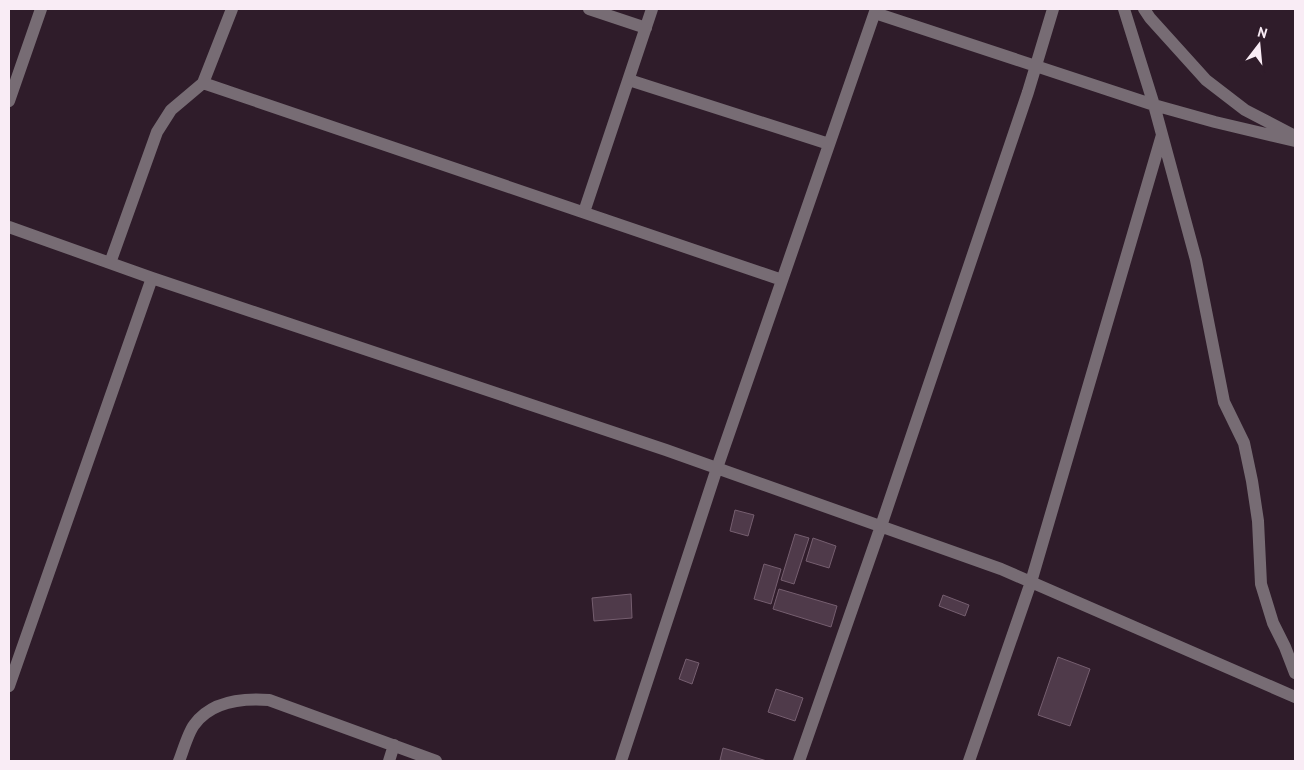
<svg xmlns="http://www.w3.org/2000/svg" width="1304" height="770" viewBox="0 0 1304 770" font-family="'PT Sans',sans-serif">
  <rect width="100%" height="100%" fill="#2f1c2a"/>
  <!-- building -->
  <path fill="#4f3a4a" stroke="#755e6f" d="M735,510L754,515L748,536L730,531Z
    M795,534L809,538L794,584L781,580Z
    M813,538L836,546L829,568L806,561Z
    M764,564L781,569L771,604L754,599Z
    M779,589L837,606L831,627L773,609Z
    M631,594L632,618L594,621L592,598Z
    M943,595L969,605L965,616L939,606Z
    M1058,657L1090,669L1070,726L1038,715Z
    M686,659L699,663L692,684L679,679Z
    M776,689L803,698L795,721L768,712Z
    M723,748L767,761H725L720,760Z"/>
  <g fill="none" stroke-linecap="round" stroke-linejoin="round">
    <!-- minor -->
    <path stroke="#776c74" stroke-width="12" d="M589,9L646,28
      M1124,9L1154,105L1196,260L1224,402L1244,443L1252,481L1258,521L1261,584L1273,623L1285,647L1295,673
      M1144,9L1150,18L1206,80L1245,110L1295,136
      M875,13L1154,105L1215,122L1295,141
      M629,80L829,144
      M203,83L782,280
      M9,101L41,9
      M584,212L652,9
      M9,227L152,278L666,450L1001,569L1295,697
      M110,263L157,132L171,110L203,83L232,9
      M9,686L152,278
      M179,761C183,751 188,733 194,725C211,701 242,698 269,700L436,761
      M389,761L394,745
      M621,761L717,468L876,9
      M799,761L881,526L1028,92L1053,9
      M969,761L1031,582L1162,135"/>
  </g>
  <!-- border -->
  <rect width="1304" height="770" fill="none" stroke="#f9ecf5" stroke-width="20"/>
  <!-- north arrow -->
  <g transform="translate(1259 45) rotate(16)" stroke="#2f1c2a" stroke-width="4" paint-order="stroke">
  <path d="M0-4L9 19L0 12L-9 19Z" fill="#f9ecf5"/>
  <text y="-8" font-size="14" font-weight="bold" text-anchor="middle" fill="#f9ecf5">N</text>
  </g>
</svg>
